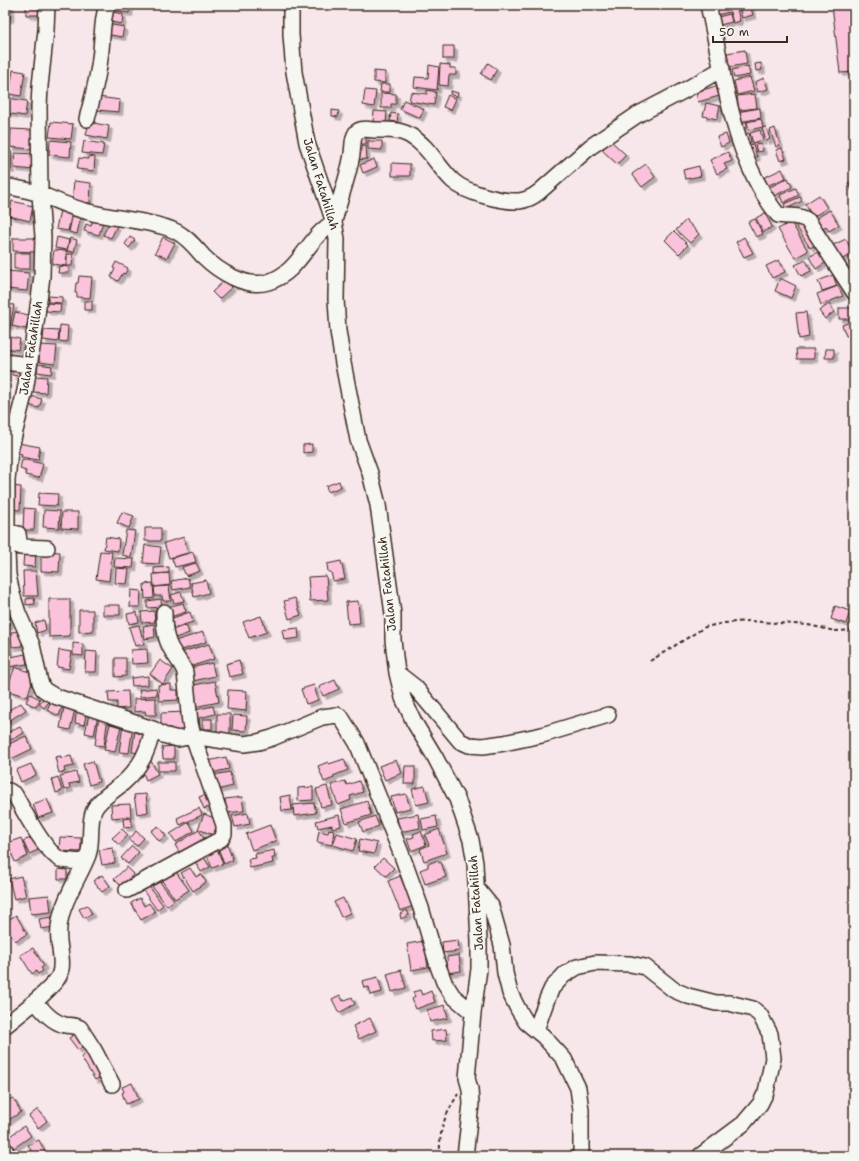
<svg xmlns="http://www.w3.org/2000/svg" width="859" height="1161" viewBox="0 0 859 1161" font-family="'Shantell Sans',sans-serif">
  <defs>
    <filter id="shadow"><feDropShadow dx="3.5" dy="3.5" stdDeviation="0" flood-color="#0004"/></filter>
  </defs>
  <rect width="100%" height="100%" fill="#f7e7eb"/>
  <filter id="ink" filterUnits="userSpaceOnUse"><feTurbulence type="fractalNoise" baseFrequency=".025" numOctaves="2"/><feDisplacementMap in="SourceGraphic" scale="8" xChannelSelector="R" yChannelSelector="G"/><feConvolveMatrix kernelMatrix="1 2 1 2 8 2 1 2 1" color-interpolation-filters="sRGB"/></filter>
  <g filter="url(#ink)">
    <!-- building -->
    <path fill="#fac3db" stroke="#3b2a1e" filter="url(#shadow)" d="M5,5H11L10,19H5Z
      M26,5H42V15H26Z
      M111,5H130L129,13L110,10Z
      M722,5H736L740,21L733,23L730,12L716,15L714,7Z
      M739,5H750L753,15L742,18Z
      M832,5H854V72L840,73Z
      M107,11L123,14L122,24L105,21Z
      M730,14L732,22L720,25L718,17Z
      M107,24L124,27L122,37L105,34Z
      M443,46H454V59H443Z
      M745,50L747,64L729,67L727,53Z
      M488,63L497,69L491,80L481,74Z
      M761,63L762,70L756,71L755,64Z
      M440,64L450,65V68H456V75H449L448,86L439,85Z
      M429,65L439,67L437,90L414,87L415,77L428,78Z
      M748,66L750,75L734,78L732,70Z
      M13,70L25,72L21,96L9,94Z
      M374,71L385,72V83L374,82Z
      M750,77L754,91L737,95L734,81Z
      M764,78L768,89L758,92L755,82Z
      M381,84H390V92H380Z
      M716,86L719,96L698,102L696,92Z
      M365,90L376,91L374,107L363,105Z
      M427,90L436,92L434,105L409,101L411,92L427,94Z
      M451,91L458,93L457,97L450,94Z
      M381,93L396,94V104H391V108H381Z
      M755,94L757,108L739,110L737,96Z
      M448,95L456,99L451,110L443,107Z
      M98,97L120,100L119,112L97,110Z
      M7,98L27,101L25,116L5,113Z
      M404,100L424,109L420,118L400,109Z
      M706,103L720,106L717,119L703,116Z
      M760,108L761,118L739,122L737,112Z
      M332,110L339,111L338,117L332,116Z
      M374,111L387,112L386,123L373,121Z
      M391,113L398,114L397,122L390,121Z
      M761,119L763,127L749,130L747,122Z
      M51,122L73,124L71,139L49,137Z
      M89,122L109,126L107,139L86,135Z
      M742,122H747V128H742Z
      M766,127L770,139L766,141L762,128Z
      M775,128L780,145L776,147L770,130Z
      M11,129L32,130L31,149L10,147Z
      M760,130L763,140L753,143L750,133Z
      M358,133H366V144H359Z
      M749,133L751,142L744,145L741,135Z
      M726,134L729,143L721,147L717,137Z
      M50,140L71,142L70,157L49,155Z
      M84,141L104,144L102,155L82,153Z
      M368,141H382V150L368,149Z
      M611,141L626,155L617,164L602,150Z
      M753,144L757,157L749,159L745,146Z
      M761,144L763,151L757,152L755,145Z
      M366,146L367,159L356,160L355,147Z
      M782,148L786,159L780,161L776,150Z
      M5,152H12L11,170L5,169Z
      M728,152L732,161L724,164L727,169L717,174L710,160Z
      M15,153L35,154L34,170L14,168Z
      M89,156L95,157L94,171L77,169L79,158L89,159Z
      M374,159L377,167L363,173L360,165Z
      M392,163L410,164V176H392Z
      M646,164L655,177L642,187L632,174Z
      M699,166L701,176L685,179L683,170Z
      M782,169L786,178L766,186L763,178Z
      M788,178L792,187L772,197L768,188Z
      M854,180V190L852,191L848,183Z
      M74,181L91,183L90,203L72,202Z
      M796,188L799,195L783,203L780,195Z
      M819,195L827,208L813,217L805,204Z
      M800,197L802,201L786,209L784,204Z
      M12,201L33,206L30,221L9,216Z
      M60,210L72,212L68,231L56,229Z
      M830,210L839,225L829,231L826,227L819,231L812,221Z
      M73,213L81,215L77,234L69,232Z
      M765,213L772,227L763,232L756,218Z
      M93,219L103,222L99,235L84,231L86,224L91,226Z
      M755,219L763,234L756,237L748,222Z
      M686,220L699,234L690,243L676,230Z
      M803,221L818,243L810,248L796,226Z
      M791,222L808,251L795,258L778,229Z
      M109,223L117,226L111,238L103,235Z
      M674,231L688,245L679,254L665,240Z
      M57,237L69,240L67,250L55,248Z
      M130,237L135,240L129,248L125,244Z
      M163,237L175,243L167,258L155,253Z
      M744,237L753,253L744,257L736,242Z
      M13,238H35V252L13,251Z
      M70,238L77,240L74,252L67,251Z
      M846,239L853,254L840,260L833,245Z
      M54,250L67,251L66,266L52,264Z
      M821,250L828,261L816,269L809,257Z
      M14,253H30V269H14Z
      M67,254H73L72,266H67Z
      M854,259V272L849,262Z
      M779,260L785,272L772,278L766,266Z
      M806,260L811,271L801,276L795,265Z
      M116,262L128,268L125,274L123,273L118,281L111,277L115,269L113,268Z
      M59,266L69,267V273H58Z
      M8,271L29,273L27,291L7,289Z
      M833,275L837,286L822,291L818,281Z
      M79,276L92,277L90,298L77,297V293H75L76,283H78Z
      M780,278L796,286L791,298L775,291Z
      M225,280L232,287L219,299L212,292Z
      M838,286L843,296L821,305L817,294Z
      M48,296L62,297V303L48,302Z
      M84,301H92V310H84Z
      M46,303L61,304L60,312L46,311Z
      M5,304L14,305L10,327L5,326Z
      M829,304L834,312L825,319L819,311Z
      M839,308H854V319H839Z
      M15,312L29,315L26,329L12,326Z
      M806,312L809,337L799,339L796,313Z
      M854,321V334L846,336L842,325Z
      M60,325L68,326L67,342L59,341Z
      M44,330L59,331L58,342L43,340Z
      M5,336L20,339L18,350L5,348Z
      M40,345L57,346L55,364L39,362Z
      M796,349H814V359H797Z
      M826,349H834V358H825Z
      M38,364L52,366L51,374L37,372Z
      M13,365L20,366L19,376L12,375Z
      M34,376L47,377L46,393L33,392Z
      M31,396L42,399L39,408L28,405Z
      M18,443L40,447L38,460L21,457L22,454L17,453Z
      M312,444V452L303,453V445Z
      M22,459L43,464L39,478L25,475L26,471L20,469Z
      M339,481L341,487L328,492L326,486Z
      M10,486L21,487L20,510L9,509Z
      M39,493L58,494L57,506L38,505Z
      M24,508L35,509L34,530H23Z
      M44,510L60,511L59,528L43,527Z
      M62,512H78V529L61,528Z
      M122,512L134,516L129,528L117,523Z
      M145,528H161V541H145Z
      M126,530L135,531L131,557L122,555Z
      M106,537L119,539L118,551L104,549Z
      M184,537L188,553L169,558L164,543Z
      M145,545L161,547L159,564L143,563Z
      M24,551H36L35,567L23,566Z
      M41,551L60,552L59,572L41,571Z
      M100,551L112,552L109,581L96,579Z
      M193,552L196,562L175,567L172,558Z
      M115,558L134,559L133,568L114,567Z
      M341,561L345,579L333,581L331,572H328L327,564Z
      M196,563L200,571L186,576L182,567Z
      M169,567V573L154,574V568Z
      M116,568L129,569L127,584L115,583Z
      M23,571H36L38,596H24Z
      M169,573L170,585L154,587L153,574Z
      M326,576L328,600L310,601L308,577Z
      M188,578L190,587L173,590L171,581Z
      M206,580L209,593L194,597L191,583Z
      M153,583L154,598L145,599L144,584Z
      M169,586L171,601H163L162,596H155L154,587Z
      M131,590L141,591L140,607H130Z
      M181,592L184,601L174,603L171,595Z
      M5,593H6L10,625L5,626Z
      M34,598L35,604L26,605V599Z
      M295,598L301,615L289,619L284,601Z
      M49,599H70V636L49,637Z
      M161,599L162,607L147,608V601Z
      M358,601L360,623L348,624L346,602Z
      M183,603L186,612L170,617L167,607Z
      M103,605H120V615H103Z
      M835,606L850,611L846,624L831,619Z
      M79,610H93V631L79,632Z
      M154,611L155,622L142,623L141,612Z
      M137,612L139,622L129,624L127,614Z
      M190,612L193,622L174,628L170,619Z
      M261,616L267,632L249,638L243,622Z
      M44,620L46,630L37,633L35,623Z
      M154,624L155,637L145,639L143,626Z
      M139,625L144,644L135,646L129,627Z
      M186,625L189,633L170,640L167,632Z
      M298,628L299,638L284,640L282,630Z
      M5,629L8,643H5Z
      M21,631L22,646L12,647L11,632Z
      M203,632L206,642L176,652L172,642Z
      M73,643L83,644V656L73,655Z
      M9,644L11,655L5,656V645Z
      M209,644L214,659L186,668L182,652Z
      M147,649L148,663L132,664L131,650Z
      M59,650L72,652L69,669L57,667Z
      M86,651L97,652L96,672H85Z
      M25,654L27,664L8,667L6,658Z
      M115,658H126V676L115,677Z
      M160,660L173,669L163,684L150,674Z
      M239,660L243,674L229,677L226,664Z
      M212,663L215,676L189,682L186,669Z
      M15,667L35,674L27,697L6,690Z
      M148,676V685L132,686L131,678Z
      M335,680L339,689L323,696L319,687Z
      M215,681L219,702L194,707L189,686Z
      M171,684V690H178V700L159,701L158,685Z
      M314,685L318,700L306,704L301,689Z
      M156,688L157,695L140,697L139,690Z
      M228,690L247,691L246,711L227,709Z
      M128,691L129,708L117,709V702H109L108,692Z
      M30,694L40,699L36,707L26,702Z
      M45,696L50,700L44,708L39,704Z
      M156,698V715H146L145,711L134,712V699Z
      M58,699L64,702L59,716L47,710L50,703L55,705Z
      M65,702L76,705L70,730L60,728Z
      M21,703L26,710L7,722L5,719V712Z
      M213,706L215,714L199,718L200,727L193,729L190,711Z
      M77,708L87,710L84,725L75,723Z
      M187,712V732L171,733V728H161V713Z
      M89,714L98,715L94,735L85,733Z
      M217,714H230V734H217Z
      M233,715L247,716L246,731L232,730Z
      M99,716L108,717L104,746L95,745Z
      M203,719H212V729H203Z
      M110,724L121,726L115,752L104,750Z
      M123,725L133,726L129,753L119,752Z
      M20,727L24,733L6,742L5,734Z
      M135,730L146,731L143,754L132,752Z
      M26,736L32,749L11,759L5,746Z
      M174,746V759H163L162,747Z
      M61,756V758L71,756L74,766L64,768L65,772L59,773L55,757Z
      M226,757L229,769L211,773L208,761Z
      M344,759L348,770L333,776L334,778L324,782L318,766L328,762L329,764Z
      M396,760L402,773L385,780L379,766Z
      M93,761L99,782L89,785L83,764Z
      M151,761L158,774L146,780L140,766Z
      M158,762H175V771H158Z
      M31,764L36,775L21,782L16,770Z
      M405,766H415V784H404Z
      M76,772L79,782L69,784L70,788L64,790L60,776Z
      M230,772L233,786L217,790L213,775Z
      M58,777L62,791L56,793L52,779Z
      M345,781L347,785L359,781L363,792L350,796L351,800L338,805L331,785Z
      M327,786L332,805L321,807L316,789Z
      M425,786L429,802L416,805L412,789Z
      M313,787V800L298,801V788Z
      M209,793L214,805L204,809L199,797Z
      M146,794L148,812L137,814L134,795Z
      M406,794L410,808L395,812L391,797Z
      M290,795L292,810L282,811L280,797Z
      M242,797L244,811L227,813L225,799Z
      M47,799L53,813L38,818L33,804Z
      M367,801L371,815L346,823L341,809Z
      M314,803L316,813L294,816L293,805Z
      M130,804L131,816L112,818L111,805Z
      M199,808L202,815L180,825L177,818Z
      M248,813L250,824L235,827L232,816Z
      M204,814L219,820L213,835L198,829Z
      M418,814L420,828L400,832L397,818Z
      M339,815L341,826L332,828V825L318,828L316,821Z
      M375,816L379,826L363,832L359,822Z
      M436,816L438,827L423,830L421,819Z
      M131,818L132,827L124,828L123,819Z
      M189,822L194,831L176,842L170,834Z
      M270,825L276,841L252,850L246,834Z
      M158,826L166,836L159,841L151,831Z
      M122,829L128,835L119,845L112,838Z
      M329,829L334,830L332,845L317,842L319,831L328,833Z
      M439,829L447,853L424,861L420,849L429,845L425,835Z
      M199,830L207,843L182,857L175,845Z
      M136,831L144,838L137,846L129,840Z
      M421,831L426,845L411,851L407,839L414,837L413,834Z
      M337,833L357,839L353,851L333,845Z
      M33,837L38,850L29,854L23,841Z
      M60,837L81,838V852L59,851Z
      M21,838L28,856L15,862L7,843Z
      M360,839L377,843L374,854L358,851Z
      M226,842L233,860L224,864L217,845Z
      M132,846L139,852L128,864L121,858Z
      M216,846L223,864L212,868L205,850Z
      M113,848L115,863L102,865L99,850Z
      M274,850L275,858H272L273,863L250,868L248,859L256,858L255,854Z
      M201,853L210,867L201,872L193,858Z
      M383,858L394,868L386,876L375,866Z
      M438,860L439,863L441,862L446,877L425,884L420,870L428,867V864Z
      M127,867L134,874L121,886L114,879Z
      M173,868L189,890L175,899L160,878Z
      M190,868L196,877L201,874L206,882L193,891L181,873Z
      M58,869L67,870V879H58Z
      M102,875L110,886L102,892L93,881Z
      M21,876L26,896L14,899L9,879Z
      M400,876L413,906L400,911L388,881Z
      M157,878L174,900L167,906L150,884Z
      M148,885L163,905L157,910L142,889Z
      M49,895L51,912L31,914L29,897Z
      M140,898L144,906L149,903L155,912L141,920L131,903Z
      M343,898L350,913L341,917L334,902Z
      M87,905L92,914L84,918L79,909Z
      M407,910L409,915L401,919L400,914Z
      M16,915L27,934L15,941L5,925V922Z
      M52,917L54,927L41,929L39,919Z
      M458,940L459,951L443,953L442,942Z
      M424,941L428,967L411,970L407,944Z
      M33,948L44,966L41,968L43,971L38,974L36,971L32,974L20,955Z
      M459,955L461,971L448,973L447,957Z
      M401,970L406,988L392,992L387,974Z
      M378,977L382,992L371,995L369,987L364,988L362,981Z
      M420,990L422,995L431,991L435,1002L416,1009L412,999L415,997L413,992Z
      M340,995L343,1001L352,997L355,1004L339,1013L332,999Z
      M445,1005L448,1018L430,1022L427,1010Z
      M370,1018L376,1031L359,1039L353,1026Z
      M446,1029L447,1040L432,1041L431,1031Z
      M79,1031L88,1043L78,1050L69,1038Z
      M91,1051L105,1074L95,1080L81,1057Z
      M132,1083L139,1099L126,1104L122,1093L124,1092L122,1087Z
      M13,1098L21,1112L7,1121L5,1118V1102Z
      M38,1109L47,1121L38,1128L29,1116Z
      M24,1126L31,1136L14,1148L7,1138Z
      M39,1140L47,1156H34L28,1145Z
      M27,1151L30,1156H17V1155Z"/>
    <g fill="none" stroke-linecap="round" stroke-linejoin="round">
      <!-- minor casing -->
      <g stroke="#3b2a1e" stroke-width="18">
        <path id="minor" d="M47,5L46,30L40,86L39,107L40,194L43,237L42,276L36,323L25,391L10,451L7,480V552L8,575L12,594L18,613L32,645L40,682L43,689L49,693L57,697L153,729L163,735L178,739L193,736L244,744L258,742L272,738L322,717L337,715L341,717L357,743L401,853L421,908L438,966L444,982L453,996L473,1013
          M291,5V35L294,72L307,143L334,222L337,239L336,299L338,331L343,363L358,440L370,473L378,505L393,614V640L397,673L403,698L414,722L435,757L457,799L471,840L475,863L479,941V969L473,1013L467,1078L470,1089L471,1104L465,1156
          M708,5C725,77 731,155 778,215C787,217 800,214 808,221L854,292
          M87,119C92,99 98,79 100,58C103,40 101,22 107,5
          M5,186C16,188 29,190 40,194C57,201 71,208 89,212C108,217 128,219 148,223C158,225 168,227 177,232C188,238 195,247 203,256C218,271 246,289 268,282C301,272 307,237 334,222C339,200 349,175 352,154C353,148 352,138 356,133C359,128 368,129 373,130C385,130 398,129 409,135C429,146 437,166 453,181C466,193 502,202 519,201C527,200 533,197 539,192L590,147L637,115L685,90L722,69
          M5,362L29,365
          M6,531L18,534L20,547L47,548
          M397,673L415,687L460,741L469,745L483,746L504,743L542,735L608,715
          M5,791H9L15,795C23,810 46,853 60,859C67,862 77,861 85,862
          M477,889L491,906L502,945L505,973L510,993L518,1009L526,1022L543,1036L564,1059L578,1088L581,1110V1156
          M127,890L221,839L224,834V825L193,736L190,723L185,672C182,664 177,659 173,652C165,640 164,627 164,612
          M35,1001C43,1011 52,1022 65,1025C70,1026 75,1025 80,1028L94,1050L112,1084
          M5,1026C18,1015 52,990 59,976C64,965 60,953 59,941C58,933 59,924 61,916C66,895 80,876 88,855C93,841 88,824 94,810C99,799 114,791 123,783C141,767 148,751 153,729
          M536,1030L547,999L552,988L564,975L577,967L595,963L630,964L645,967L674,990L688,996L716,1003H729L753,1009L760,1015L770,1034L773,1058L766,1092L760,1104L743,1124L700,1156
          M5,1150L8,1156"/>
      </g>
      <!-- path -->
      <path stroke="#3b2a1e" stroke-width="2" stroke-dasharray="4 3" stroke-linecap="butt" d="M650,661L705,627L724,623L748,621L808,625L835,631L854,630
        M440,1156C439,1128 444,1118 458,1094"/>
      <!-- minor -->
      <use href="#minor" stroke="#f6f6f2" stroke-width="15"/>
    </g>
  </g>
  <g text-anchor="middle" dominant-baseline="central" stroke-width="4" stroke-linejoin="round" paint-order="stroke">
    <!-- street labels -->
    <g font-size="12" fill="#3b2a1e" stroke="#f6f6f2">
      <text transform="translate(321 184) rotate(73)">Jalan Fatahillah</text>
      <text transform="translate(31 348) rotate(-81)">Jalan Fatahillah</text>
      <text transform="translate(387 584) rotate(-96)">Jalan Fatahillah</text>
      <text transform="translate(476 903) rotate(-94)">Jalan Fatahillah</text>
    </g>
  </g>
  <!-- margin -->
  <rect width="859" height="1161" fill="none" stroke="#f6f6f2" stroke-width="20"/>
  <rect x="10" y="10" width="839" height="1141" fill="none" stroke="#3b2a1e" stroke-width="1.5" filter="url(#ink)"/>
  <!-- scale -->
  <path d="M713 36v6h74v-6" fill="none" stroke="#3b2a1e" stroke-width="2"/>
  <text x="719" y="36" font-size="12" fill="#3b2a1e" stroke="#f6f6f2" stroke-width="3" paint-order="stroke">50 m</text>
</svg>
